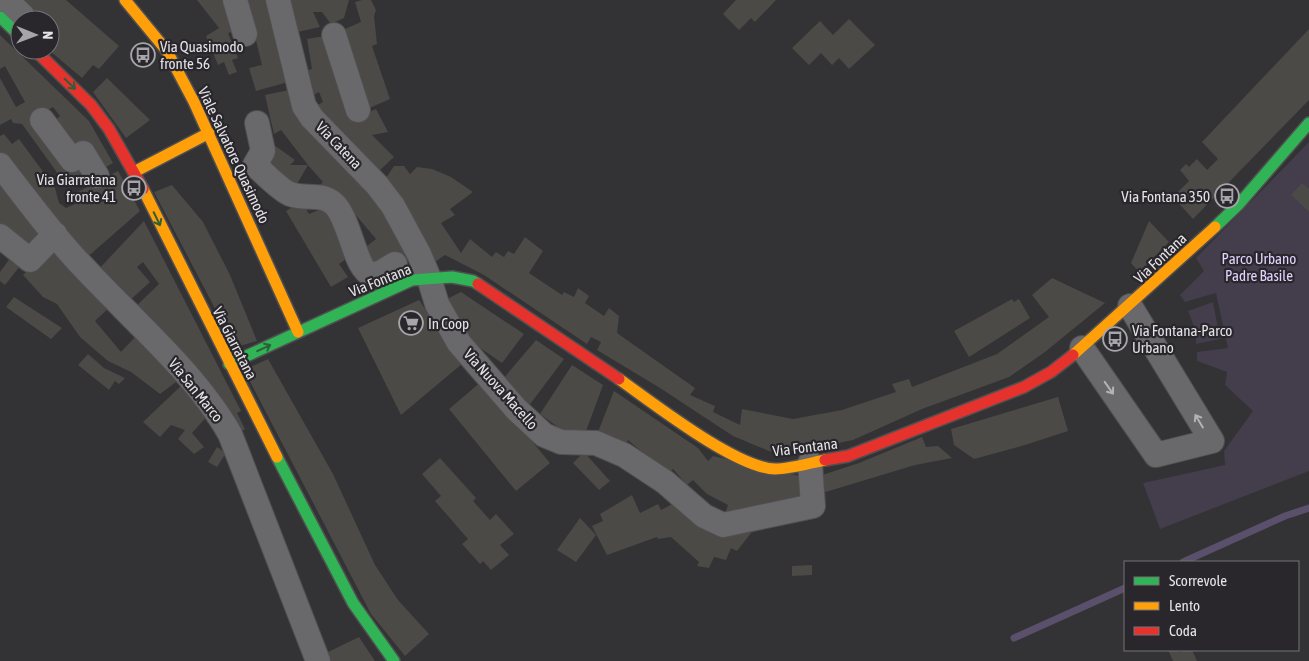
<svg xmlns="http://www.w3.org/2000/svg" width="1309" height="661" viewBox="0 0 1309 661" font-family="'Asap Condensed',sans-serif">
  <rect width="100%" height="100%" fill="#333235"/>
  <!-- green -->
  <path fill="#433d4c" d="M1309,142V471L1160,529L1143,483L1225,465L1224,451L1253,411L1225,385L1227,372L1197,361V352L1228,348L1216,293L1185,302L1180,295L1204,271L1196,258Z
    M1213,302L1220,339L1196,344V332L1188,311Z"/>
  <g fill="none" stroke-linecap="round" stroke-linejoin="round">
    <!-- stream -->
    <path stroke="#5a506b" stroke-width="7" d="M1183,562L1285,516L1309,508
      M1014,638L1125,588"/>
  </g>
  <!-- building -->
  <path fill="#4c4a46" d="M15,0H66L119,46L99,69L93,65L82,78L50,51V20H38Z
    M197,0H231L240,30L228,33L238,58L232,60L237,72L229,75L224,62L218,65L206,36L219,28Z
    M246,0H271L288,82L256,91L249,68L262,65Z
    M286,0H349L344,18L331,24L322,12H313L320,27L293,33Z
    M362,0H371L376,10L374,16L377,44L372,46L390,99L365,110L338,32L361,22L355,2Z
    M736,0H776L755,22L751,18L739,30L723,14Z
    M849,19L875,45L849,69L839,58L832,65L821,53L809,65L792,48L820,21L833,35Z
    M1309,29V100L1193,219L1173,197L1189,181L1180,170L1186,164L1189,167L1197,159L1207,170L1218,159L1202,142Z
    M0,35L89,121L113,163L99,171L72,155L51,124L60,116L53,107L32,119L89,173L66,185L22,124L13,123L11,119L0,125V78L16,107L25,102L5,66L0,69Z
    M330,35L335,78L340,95L349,114L357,117L376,109L388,132L372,135L394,157L379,171L314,107L323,102L319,92L310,97L302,72L312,69L307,39Z
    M107,78L150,120L126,138L93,92Z
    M289,90L292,109L390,210L407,254L370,270L358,253L376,239L338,194L317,188L323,182L308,165L293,191L259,163L274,145L295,160L290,165H308L281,130L274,134L265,95Z
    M4,134L12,144L19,139L55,188L59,203L66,208L75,204L72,195L118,171L140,211L84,260L0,155V136Z
    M394,166H404L410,174L417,167L432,169L451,177L473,192L450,209L455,215L441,223L461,253L470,239L492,257L496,252L504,257L508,251L514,254L525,237L543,251L529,273L562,295L564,292L574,297L578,288L589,296L585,303L604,316L609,308L619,316L617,333L695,388L690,395L715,406L713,412L740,425L742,409L793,419L842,410L896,392L892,384L909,379L912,387L997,354L1049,317L1032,295L1052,278L1105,303L1045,352L1009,377L922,409L853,440L786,454L769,451L733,436L660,388L597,350L601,342L591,337L587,344L484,275L445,255L435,262L384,181Z
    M0,175L46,233L29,251L0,228Z
    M1302,183L1309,189V212L1291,195Z
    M172,185L203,222L230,275L257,341L240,346L231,339L154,192Z
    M302,201L309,214L324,208L352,255L339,264L348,277L331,287L286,211Z
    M144,221L241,411L237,413L245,429L237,434L134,308L159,284L143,262L137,267L150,282L127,303L96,272Z
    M1149,221L1169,242L1139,272L1131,263Z
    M52,246L111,306L95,321L121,352L137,335L180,379L160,394L131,372L108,361L80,337L57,304L43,297L23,275Z
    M14,253L24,261L5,285L0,281V272Z
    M461,292L524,334L502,363L467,339L447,299Z
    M14,297L62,328L51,339L6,307Z
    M1012,299L1014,302L1019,299L1030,318L969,357L954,331Z
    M419,300L463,363L401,415L358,328Z
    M536,340L564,359L528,407L503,379Z
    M88,354L104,368L125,378L119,384L115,381L109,390L78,365Z
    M268,359L333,474L375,565L398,600L429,634L405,656L371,614L244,370Z
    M572,365L603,385L585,434L562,430L540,414Z
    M482,381L550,463L516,491L449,409Z
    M183,384L210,413L192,433L204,447L194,454L178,439L185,430L171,425L160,437L143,422Z
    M614,391L698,448L708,461L713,456L808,478L807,497L725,514L728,505L707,494L693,480L687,485L673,469L668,474L628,440L626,445L596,437Z
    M1058,397L1068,431L1025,445L974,459L954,445L951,429Z
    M922,437L926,447L938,446L952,458L915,465L819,494L816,477L859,463Z
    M217,447L226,453L217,467L208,462Z
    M584,452L610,481L599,490L573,463Z
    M440,458L476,498L473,501L490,520L496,514L514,534L500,545L509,555L491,570L483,561L480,564L462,544L468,539L435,501L441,496L422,474Z
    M632,495L640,513L658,504L661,510L674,503L755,528L737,551L731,548L726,560L714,557L709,568L697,566L699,562L671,537L658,539L657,537L607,555L592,526L603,521L600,514Z
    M580,518L596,535L576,562L557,550Z
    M812,565V575L792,576V566Z
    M359,637L375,661H329L324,654Z
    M1168,650H1177L1178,652L1192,650L1197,661H1173Z"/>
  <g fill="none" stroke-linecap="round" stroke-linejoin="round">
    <!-- street casing -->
    <g stroke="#504f51" stroke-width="26">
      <path id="street" d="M6,0L22,15
        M235,0L245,34
        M278,0L304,106L312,118L377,185L393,206L419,254L429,278L437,304L459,343L516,409L544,435L561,442L596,443L624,455L665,482L704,516L723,525L813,506L810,463
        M334,35L358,110
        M42,120L72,160L83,153L97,176
        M257,123L263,151L255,165C264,173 280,190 290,194C306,200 321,192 334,204C350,219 355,270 371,274C378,276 389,267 395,264
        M0,165C28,201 55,238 87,271C134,321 196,374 230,434L318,661
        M0,236L30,260L55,234
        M1082,348L1156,455L1212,441L1130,306"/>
    </g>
    <!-- fast casing -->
    <g stroke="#504f51" stroke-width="14">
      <path id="fast" d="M0,17L20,36
        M1215,227L1239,204L1309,123
        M229,364L412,280L452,277L473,281L478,284
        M277,457L353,603L394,661"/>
    </g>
    <!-- slow casing -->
    <g stroke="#504f51" stroke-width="14">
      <path id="slow" d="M125,0L167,51L194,102L298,332
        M134,172L209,133
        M143,189L277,457
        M1073,355L1215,227
        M619,379C653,403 736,468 775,469C791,469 810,463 825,460"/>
    </g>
    <!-- jam casing -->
    <g stroke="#504f51" stroke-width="14">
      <path id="jam" d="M35,50L91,105L109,129L143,189
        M478,284L619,379
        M825,460L848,456L1024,387L1051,372L1073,355"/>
    </g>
    <!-- street -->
    <use href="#street" stroke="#69686a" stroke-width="24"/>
    <!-- fast -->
    <use href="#fast" stroke="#30b455" stroke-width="11"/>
    <!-- slow -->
    <use href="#slow" stroke="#ff9f0a" stroke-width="11"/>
    <!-- jam -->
    <use href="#jam" stroke="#e5322d" stroke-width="11"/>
  </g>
  <!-- one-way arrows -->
  <defs><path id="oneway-shaft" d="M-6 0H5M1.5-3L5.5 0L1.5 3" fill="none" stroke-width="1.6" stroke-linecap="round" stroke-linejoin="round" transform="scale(1.25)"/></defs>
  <g stroke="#2c5f3c">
    <use href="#oneway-shaft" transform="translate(70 84) rotate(44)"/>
    <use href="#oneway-shaft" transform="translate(157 219) rotate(64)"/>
    <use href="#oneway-shaft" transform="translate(264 348) rotate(-25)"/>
  </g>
  <g stroke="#b3b2b5">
    <use href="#oneway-shaft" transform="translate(1109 388) rotate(55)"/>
    <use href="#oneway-shaft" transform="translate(1199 421) rotate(-121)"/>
  </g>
  <!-- icons -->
  <defs>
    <g id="bus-ring" transform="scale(1.25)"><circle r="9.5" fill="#29272c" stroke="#a6a5a9" stroke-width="1.5"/><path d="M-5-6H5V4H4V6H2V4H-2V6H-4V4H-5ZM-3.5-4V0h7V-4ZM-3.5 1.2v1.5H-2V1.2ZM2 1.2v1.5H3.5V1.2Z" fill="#a6a5a9"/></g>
    <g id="supermarket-ring" transform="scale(1.25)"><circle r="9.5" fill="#29272c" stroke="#a6a5a9" stroke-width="1.5"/><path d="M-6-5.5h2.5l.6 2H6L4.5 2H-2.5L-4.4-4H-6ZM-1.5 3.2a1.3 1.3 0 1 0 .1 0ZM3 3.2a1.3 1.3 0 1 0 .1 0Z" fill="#a6a5a9"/></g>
  </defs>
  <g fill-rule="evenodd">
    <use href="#bus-ring" x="143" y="55"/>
    <use href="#bus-ring" x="134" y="188"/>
    <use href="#bus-ring" x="1227" y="196"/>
    <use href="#supermarket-ring" x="411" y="323"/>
    <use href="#bus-ring" x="1115" y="339"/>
  </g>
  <g text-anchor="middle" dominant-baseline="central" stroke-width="4.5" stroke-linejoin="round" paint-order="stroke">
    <!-- poi labels -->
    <g font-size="15" fill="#e4e3e7" stroke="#29272c" text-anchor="start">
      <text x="160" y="46">Via Quasimodo<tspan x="160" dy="17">fronte 56</tspan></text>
      <text x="116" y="179" text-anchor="end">Via Giarratana<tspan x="116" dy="17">fronte 41</tspan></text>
      <text x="1210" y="196" text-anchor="end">Via Fontana 350</text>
      <text x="428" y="323">In Coop</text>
      <text x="1132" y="330">Via Fontana-Parco<tspan x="1132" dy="17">Urbano</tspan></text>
    </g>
    <!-- street labels -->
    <g font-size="15" fill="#e4e3e7" stroke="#29272c">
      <text transform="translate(339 145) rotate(46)">Via Catena</text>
      <text transform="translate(234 155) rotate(65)">Viale Salvatore Quasimodo</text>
      <text transform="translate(1160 258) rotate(-43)">Via Fontana</text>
      <text transform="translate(380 280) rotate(-22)">Via Fontana</text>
      <text transform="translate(235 343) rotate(63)">Via Giarratana</text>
      <text transform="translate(501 389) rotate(48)">Via Nuova Macello</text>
      <text transform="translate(196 390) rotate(51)">Via San Marco</text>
      <text transform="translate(805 447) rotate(-7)">Via Fontana</text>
    </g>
    <!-- park labels -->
    <g font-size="15" fill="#e1d2fe" stroke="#29272c">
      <text x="1259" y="258">Parco Urbano<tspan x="1259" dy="17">Padre Basile</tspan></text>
    </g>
  </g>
  <!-- legend -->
  <rect x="1124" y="561" width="175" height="90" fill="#29272c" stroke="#747277"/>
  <rect x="1134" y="577" width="25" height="8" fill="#30b455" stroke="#747277"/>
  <text x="1169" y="586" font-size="15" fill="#e4e3e7">Scorrevole</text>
  <rect x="1134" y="602" width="25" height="8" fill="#ff9f0a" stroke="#747277"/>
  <text x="1169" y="611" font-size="15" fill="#e4e3e7">Lento</text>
  <rect x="1134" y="627" width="25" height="8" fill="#e5322d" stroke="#747277"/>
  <text x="1169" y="636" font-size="15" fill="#e4e3e7">Coda</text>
  <!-- north arrow -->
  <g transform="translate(35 35) rotate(91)"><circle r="24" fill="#29272c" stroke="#747277"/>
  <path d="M0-4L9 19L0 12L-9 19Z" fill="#a6a5a9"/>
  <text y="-8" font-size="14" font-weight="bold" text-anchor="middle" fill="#e4e3e7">N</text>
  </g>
</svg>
